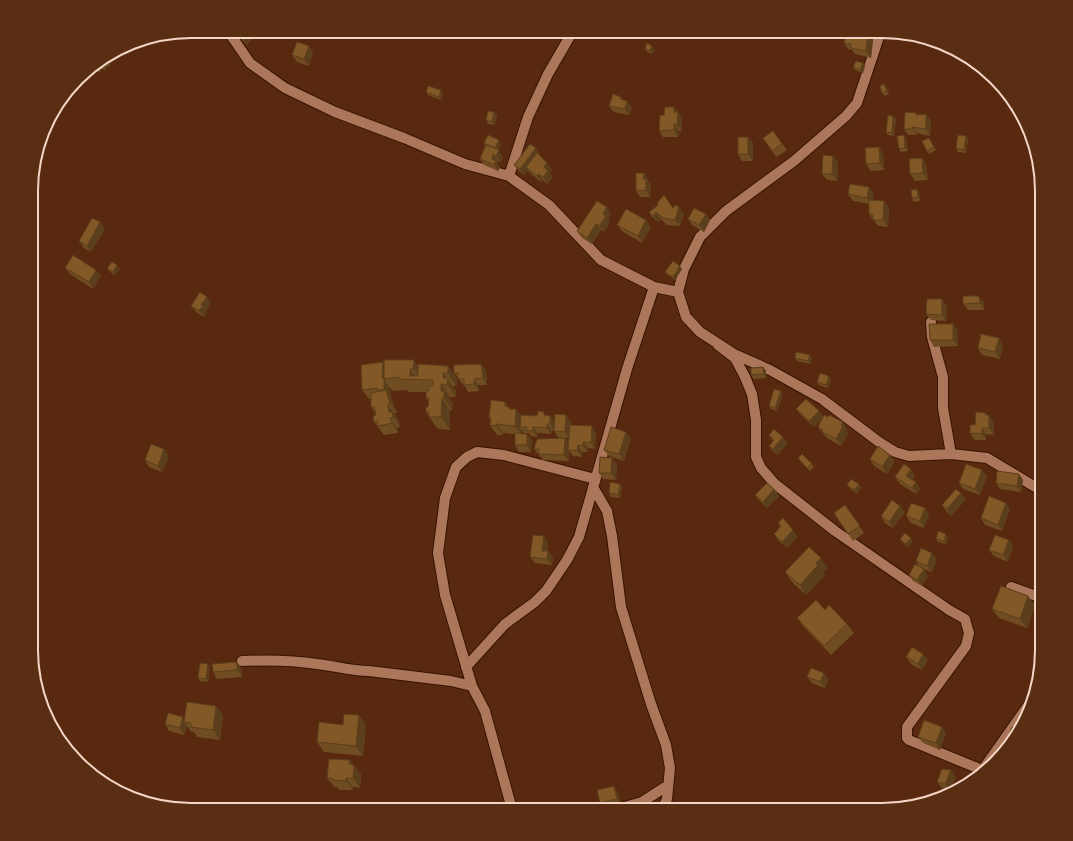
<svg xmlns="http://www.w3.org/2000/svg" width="1073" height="841" viewBox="0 0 1073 841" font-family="'Source Sans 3',sans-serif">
  <rect width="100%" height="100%" fill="#58290e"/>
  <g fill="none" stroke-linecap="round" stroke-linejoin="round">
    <!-- minor casing -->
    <g stroke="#361401" stroke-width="12">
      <path id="minor" d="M228,31L250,63L285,88L335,112L404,138L465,164L509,176L549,205L601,260L654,287L627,369L579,537L567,560L546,591L535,602L505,624L466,667
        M509,176L528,117L548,74L573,31
        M654,287L678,292L686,317L700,332L734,354L770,370L822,399L879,442L895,452L909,456L951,454L987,458L1042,491
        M678,292L684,269L700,237L726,211L794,161L846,116L857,103L881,31
        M931,322L932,337L943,377V408L951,454
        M718,345L735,358L745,377L752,394L756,420V457L761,468L775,484L835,531L949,610L965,619L969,633L966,646L907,727V738L909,740L982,770
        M593,487L607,511L612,536L621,607L651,704L666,745L670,768L667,799L662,810
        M1011,587L1042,598
        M242,661C268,660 291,660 317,664C335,666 351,671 369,671L451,681L472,686
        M984,768L1032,700
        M510,810V802L485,711L472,686L445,595L438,553L445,498L456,467L467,457L477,452L504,455L595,479
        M614,810L642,802L667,786"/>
    </g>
    <!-- minor -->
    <use href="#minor" stroke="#ac765b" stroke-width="10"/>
  </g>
  <!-- wall -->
  <path fill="#704c22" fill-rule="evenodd" d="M440,31H450L449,34Z
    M845,31H860L868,33L873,40L871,58L855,54L852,50L848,49L844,43L846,32Z
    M236,33H258L247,45L241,39Z
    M645,49H655L652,54L647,52Z
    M313,52L309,66L297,62L292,55Z
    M109,57L111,60L110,66H107L106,70L101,69V72L92,70L90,68Z
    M865,66L863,73L855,70L853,67Z
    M884,84L886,87L889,94L885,96L882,93Z
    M426,92L443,94L441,100L428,95Z
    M621,97L623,100L627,101L632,108L629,115L614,112L609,106Z
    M674,107L682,118V131H679L678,137H663L659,131L664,115Z
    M916,113L917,115L931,120L930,136L917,133V135H908L904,129Z
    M497,115L495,125L488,124L486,120Z
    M893,116L896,119L894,136L888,135L886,132Z
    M773,131L787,150L776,157L763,138Z
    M966,136L968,139L966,153L958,152L956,148Z
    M748,137L753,143V161H742L738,154Z
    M906,138L908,151L901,152L899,149Z
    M929,138L936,150L929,154L927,151Z
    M484,143L501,144L498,150L503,157L501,162L498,161L497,163L500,167L498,171L484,165L480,159L485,145Z
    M540,154V155L547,163L552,170L550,173L553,177L547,184L543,180L541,182L530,173L528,170L524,175L519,171L514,165Z
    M883,154L884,170L871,171L866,164Z
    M922,158L926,164L928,180L915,181L910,174Z
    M838,162L837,181L827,180L822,174Z
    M644,173L648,180V182L651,185L650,197H640L636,190Z
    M917,189L919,192L920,201L914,202L912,198Z
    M848,194H874L872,201L889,207L888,227L878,226L869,214V204L853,201Z
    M673,208L684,214L680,226L667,225L661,219L658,222L653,218L649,212Z
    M611,214L608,219L610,222L604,232L601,230L592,244L582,238L577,231Z
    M706,214L710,220L704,232L692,225L688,219Z
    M617,225L651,227L642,243L622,231Z
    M105,229L91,252L84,248L79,241Z
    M65,268L101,276L93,289L70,274Z
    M107,268L120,269L115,275L110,272Z
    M682,269L675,280L668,275L665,272Z
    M984,302V310H968L963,304Z
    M211,303L206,311L207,312L204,317L196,312L191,306Z
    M947,306L946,321L931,320L926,314Z
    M953,324L957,330L958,346L934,347L930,340Z
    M1003,345L1000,359L982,355L978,348Z
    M795,358L812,359L810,364L797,361Z
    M383,362L384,363L418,366H448L457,379L456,386H453L456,391V397H450V400L453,403L452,410H450V430L438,429L429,417L426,412L428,407L429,401L426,398V392H408L407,390L393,391L390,388L391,398L392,400L397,413H394L395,415L399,421L400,427L397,428L398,433L384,435L374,422L376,415L375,413L371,407V399H369L362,390Z
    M763,367L766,371V378L754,379L751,375Z
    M486,370L487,385H478L479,391L468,392L464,385H463L454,373Z
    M831,380L828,388L819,385L817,382Z
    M781,391L783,394L777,411L771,409L769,406Z
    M505,402L510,409L521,415L550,416L555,422L566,415L571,422V425L596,433L595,449L588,448V452H582V457L573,456L569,451V461L543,460L534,449L562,438L558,437L554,431L552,430L551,434L538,433V437L531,436L529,433H524L522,430V434H527L532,440L531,452H519L515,445V434L503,433V435H497L490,425L491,421L489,418ZM565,438H569L568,443Z
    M796,409L819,411L823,417L847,429L846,431L848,433L841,446L827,438L818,427L822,418L814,427L801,415Z
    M987,415L994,422V435L986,434V440H975L970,433L975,425Z
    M769,435L788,443L778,455L774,452L769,446L773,441Z
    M631,438L624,461L609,456L604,450Z
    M164,449L169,456L162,472L149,467L145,460Z
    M612,458L617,464L616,480L603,479L599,473Z
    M798,458L812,464L814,467L810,471L800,461Z
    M870,459L895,461L887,474L874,466Z
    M915,475L912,480L916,482L920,489L916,494L900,484L895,477Z
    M987,476L980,495L963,489L959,483Z
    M1023,480L1021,492L1000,489L996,483Z
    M620,484L622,487L620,498L611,497L609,493Z
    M859,484L861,487L857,494L849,488L847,485Z
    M774,489L779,496L767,508L760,501L755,495Z
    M966,499L951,516L946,511L942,505Z
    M845,505L864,533L853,541L834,513Z
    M900,506L905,512L893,528L885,523L881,516Z
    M925,508L929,514L924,528L911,523L906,516Z
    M1010,509L1002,531L985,525L981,518Z
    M778,523L793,530L797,537L787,548L778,540L774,534L780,527Z
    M948,537L946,544L938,542L936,539Z
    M900,539L913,541L908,547L902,542Z
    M1009,540L1013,546L1008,562L994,556L989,550Z
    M548,543L547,551H548L553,558L552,565L535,563L530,557Z
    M937,559L932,572L923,569L928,576L922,586L913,581L909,575L919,567L916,561Z
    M828,568L823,572L825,575L806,595L792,582L785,572Z
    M1028,596L1035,606L1027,628L999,618L992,609Z
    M825,610L847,624L854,633L831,655L804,627L797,618Z
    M906,657L928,660L922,670L911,664Z
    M237,662L241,668L242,677L217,679L213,672Z
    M210,667L208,682L200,681L198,678Z
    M807,677L828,679L825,688L812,683Z
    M223,715L220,740L197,737L194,732H191L187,726L184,735L169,731L165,724L185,720Z
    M343,725H366L363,756L324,752L317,742Z
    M946,733L940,750L923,743L918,737Z
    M353,765L361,774L360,788L353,787V790H339L337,787H334L327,778Z
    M951,770L956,777L949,791L942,788L937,782Z
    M614,786L618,793L621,805L605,810L600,803Z"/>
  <!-- shaded-wall -->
  <path fill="#5b3e1b" d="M249,31H257L258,33L247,45L242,38Z
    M868,33L873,40L871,58L866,51Z
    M309,46L313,52L309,66L304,59Z
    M652,46L655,49L652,54L650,51Z
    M109,57L111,60L110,66L106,60V59Z
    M102,61H103L107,66L106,70L102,64Z
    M863,63L865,66L863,73L860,70Z
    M97,64L101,69V72L97,65Z
    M884,84L886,87L889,94L887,91Z
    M441,90L443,94L441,100L439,97Z
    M627,101L632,108L629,115L625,109Z
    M674,107L682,118V131L677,125L674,112Z
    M494,112L497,115L495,125L492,122Z
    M926,114L931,120L930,136L926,129Z
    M893,116L896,119L894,136L892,133Z
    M674,124L679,131L678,137L674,130Z
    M912,127L917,133V135L912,129Z
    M904,135L906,138L908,151L905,148Z
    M966,136L968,139L966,153L964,150Z
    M748,137L753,143V161L748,154Z
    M499,140L501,144L498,152L495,148Z
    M879,147L883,154L884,170L880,163Z
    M536,148L540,154L529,169L526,167L528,170L524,175L520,169Z
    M499,150L503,157L501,162L496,156Z
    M493,154L498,161L497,163L500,167L498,171L494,165L492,159Z
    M833,156L838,162L837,181L832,174Z
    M922,158L926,164L928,180L923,173Z
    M547,163L552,170L550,173L553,177L547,184L543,177L544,167Z
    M644,173L648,180V182L651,185L650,197L646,191L643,179Z
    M538,174L543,180L541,182L537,176Z
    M869,187L874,194L872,204L867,198Z
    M917,189L919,192L920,201L918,197Z
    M884,201L889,207L888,227L883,220Z
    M607,207L611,214L608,219L610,222L604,232L599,226L603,214Z
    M679,207L684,214L680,226L675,220Z
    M656,212L661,219L658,222L653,216Z
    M706,214L710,220L704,232L699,225Z
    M646,220L651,227L642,243L638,236Z
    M100,222L105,229L91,252L87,246Z
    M596,224L601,230L592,244L587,238Z
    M117,265L120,269L115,275L113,272Z
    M680,266L682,269L675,280L673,277Z
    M96,270L101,276L93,289L89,282Z
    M979,296L984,302V310L980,303Z
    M207,297L211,303L206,311L207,312L204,317L199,311L201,305Z
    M942,299L947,306L946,321L942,315Z
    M953,324L957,330L958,346L953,340Z
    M999,338L1003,345L1000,359L995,352Z
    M810,355L812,359L810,364L808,361Z
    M414,360L422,373L421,379L413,369Z
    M383,362L390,371L384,379L390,388L391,398L392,400L397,413L390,403L387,394L384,390L382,378Z
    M481,364L486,370L487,385L483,378Z
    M448,366L457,379L456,386L448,373Z
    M763,367L766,371V378L764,374Z
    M410,369L418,379L410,376Z
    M443,373L456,391V397L443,378Z
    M829,376L831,380L828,388L826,385Z
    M474,379L478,385L479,391L474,384Z
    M441,384L450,397V400L453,403L452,410L444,398L441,391Z
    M781,391L783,394L777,411L775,408Z
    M442,398L450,410V430L441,417Z
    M505,402L509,407L516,416L505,406Z
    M388,404L399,421L400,427L389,412Z
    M516,409L523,419L520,427L522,430V435L515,426Z
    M819,411L823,417L814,427L809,421Z
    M986,413L989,418V415L994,422V435L989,428L985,415Z
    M566,415L571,422L569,438L565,432Z
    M550,416L555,422L554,431L550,424Z
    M390,418L397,428L398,433L392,423Z
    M843,422L847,429L846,431L848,433L841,446L836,439Z
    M496,424L503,433V435L496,426Z
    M547,424L552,430L551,434L547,428Z
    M592,426L596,433L595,449L591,443Z
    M533,427L538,433V437L533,431Z
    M982,428L986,434V440L982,434Z
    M626,432L631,438L624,461L619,454Z
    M527,434L532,440L531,452L527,445Z
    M783,437L788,443L778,455L773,449Z
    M565,438L570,444L568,450L569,451V461L564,455Z
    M583,442L588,448V452L583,446Z
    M578,445L582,452V457L577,450Z
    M164,449L169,456L162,472L158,466Z
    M890,455L895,461L887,474L882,467Z
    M612,458L617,464L616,480L611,473Z
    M911,469L915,475L911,482L906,476Z
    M982,470L987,476L980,495L975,489Z
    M1019,474L1023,480L1021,492L1017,486Z
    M916,482L920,489L916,494L912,488Z
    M620,484L622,487L620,498L618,495Z
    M859,484L861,487L857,494L854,490Z
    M774,489L779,496L767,508L763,502Z
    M961,493L966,499L951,516L947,509Z
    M1006,503L1010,509L1002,531L998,525Z
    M900,506L905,512L893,528L889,522Z
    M925,508L929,514L924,528L920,521Z
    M793,530L797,537L787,548L782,542Z
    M946,534L948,537L946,544L944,541Z
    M544,536L548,543L546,557L542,551Z
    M911,538L913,541L908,547L906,544Z
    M1009,540L1013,546L1008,562L1003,555Z
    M548,551L553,558L552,565L547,559Z
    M932,553L937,559L932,572L927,566Z
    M821,558L828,568L823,572L825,575L806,595L800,585L816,563Z
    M924,569L928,576L922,586L917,580Z
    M1028,596L1035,606L1027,628L1020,619Z
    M923,654L928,660L922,670L918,664Z
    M237,662L241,668L242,677L237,670Z
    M208,664L210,667L208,682L206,679Z
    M824,673L828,679L825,688L820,682Z
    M216,706L223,715L220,740L213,730Z
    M359,715L366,725L363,756L356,746Z
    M183,717L187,723L184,722L187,726L184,735L180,728Z
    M942,727L946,733L940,750L936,743Z
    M350,760L354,767V765L361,774L360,788L353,778L349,764Z
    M951,770L956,777L949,791L945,784Z
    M346,778L353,787V790L346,781Z
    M614,786L618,793L621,805L617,799Z"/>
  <!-- building -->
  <path fill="#825827" stroke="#5b3e1b" d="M238,31H249L242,38L236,33Z
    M847,31H860L868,33L866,51L851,48V44L844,43Z
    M297,42L309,46L304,59L292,55Z
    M647,43L652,46L650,51L645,49Z
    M856,61L863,63L860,70L853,67Z
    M884,84L887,91L882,93L880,86Z
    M428,86L441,90L439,97L426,92Z
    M613,94L621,97L620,99L627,101L625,109L609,106Z
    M665,107H674V112H678L677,125L674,124V130L659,131L660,115H664Z
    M488,111L494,112L492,122L486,120Z
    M905,112L916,113V115L926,114V129L912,127V129H904Z
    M888,115L893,116L892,133L886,132Z
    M773,131L782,144L772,151L763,138Z
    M488,135L499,140L495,148L484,143Z
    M904,135L905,148L899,149L897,136Z
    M958,135L966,136L964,150L956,148Z
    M738,137H748V154H738Z
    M929,138L934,147L927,151L922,141Z
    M530,144L536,148L520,169L514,165Z
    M486,145L499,150L496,156L493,154L492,159L496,161L494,165L480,159Z
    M879,147L880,163L866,164L865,148Z
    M537,153L547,163L544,167L548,171L543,177L538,174L537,176L526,167Z
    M823,155L833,156L832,174H822Z
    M922,158L923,173L910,174L909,159Z
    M636,173H644L643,179H646V191L636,190Z
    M850,184L869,187L867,198L848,194Z
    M917,189L918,197L912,198L911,190Z
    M664,195L673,208L676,205L679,207L675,220L663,218L656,212L653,216L649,212L657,206L658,202Z
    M869,200L884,201L883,220H873V214H869Z
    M597,201L607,207L603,214L606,216L599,226L596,224L587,238L577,231Z
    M694,208L706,214L699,225L688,219Z
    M626,209L646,220L638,236L617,225Z
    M92,218L100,222L87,246L79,241Z
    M73,255L96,270L89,282L65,268Z
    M673,261L680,266L673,277L665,272Z
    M112,262L117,265L113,272L107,268Z
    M200,292L207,297L201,305L203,306L199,311L191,306Z
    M963,296H979L980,303L963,304Z
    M927,299H942V315L926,314Z
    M929,324H953V340H930Z
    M981,334L999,338L995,352L978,348Z
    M796,352L810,355L808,361L795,358Z
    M384,360H414L413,369H410V376H418V364L448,366V373H443V378H448L447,385L441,384V391H444V398H442L441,417H429V412H426V407H428L429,398H426V391H429V386H433V380L399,379V377L384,379Z
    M383,362L382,378H384V390H377V388L362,390L361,365Z
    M481,364L483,378L474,379V384L464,385V379H458V373H454V365Z
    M763,367L764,374L751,375V368Z
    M820,373L829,376L826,385L817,382Z
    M774,389L781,391L775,408L769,406Z
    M386,390L390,403L388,404L389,412H392L393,417L390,418L392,423L378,426L377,421L374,422L373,416L376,415L374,407H371V393Z
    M806,399L819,411L809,421L796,409Z
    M491,400L505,402V406L509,407V409H516L515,426L496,424V426L490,425L491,418H489Z
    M538,411L544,412V415L550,416V424H547V428L533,427V431L526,430L527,427H520L521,415L537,416Z
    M976,412L986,413L985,415H989V428H982V434L970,433V425H975Z
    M555,414L566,415L565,432L554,431Z
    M824,415L828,417L829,415L843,422L841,425L843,426L836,439L822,432L823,430L818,427Z
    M570,425L592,426L591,443L583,442V446L578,445L577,450H568Z
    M611,427L626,432L619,454L604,450Z
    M774,429L783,437L773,449L769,446L774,440L769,435Z
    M515,433L527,434V445H515Z
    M565,438L564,455L538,454L539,449H534L537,439Z
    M151,444L164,449L158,466L145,460Z
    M878,446L890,455L882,467L870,459Z
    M802,454L812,464L807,468L798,458Z
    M600,457L612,458L611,473H599Z
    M904,464L911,469L906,476L916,482L912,488L895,477Z
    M966,464L982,470L975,489L959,483Z
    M997,471L1019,474L1017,486L996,483Z
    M851,479L859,484L854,490L847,485Z
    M610,482L620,484L618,495L609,493Z
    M767,483L774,489L763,502L755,495Z
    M956,489L961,493L947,509L942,505Z
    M989,496L1006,503L998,525L981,518Z
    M892,500L900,506L889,522L881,516Z
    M911,503L925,508L920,521L906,516Z
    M845,505L860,526L848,534L834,513Z
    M783,518L793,530L782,542L774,534L781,526L778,523Z
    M938,531L946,534L944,541L936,539Z
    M905,533L911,538L906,544L900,539Z
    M533,535L544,536L542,551H548L547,559L530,557Z
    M995,535L1009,540L1003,555L989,550Z
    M809,547L821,558L816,563L818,565L800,585L785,572Z
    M921,548L932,553L927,566L916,561Z
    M915,564L924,569L917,580L909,575Z
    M1001,586L1028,596L1020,619L992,609Z
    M816,600L825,610L829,605L847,624L824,646L797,618Z
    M912,647L923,654L918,664L906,657Z
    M237,662V670L213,672L212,664Z
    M200,663L208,664L206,679L198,678Z
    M811,668L824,673L820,682L807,677Z
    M187,702L216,706L213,730L191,727V723L184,722Z
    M168,713L183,717L180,728L165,724Z
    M344,714L359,715L356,746L317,742L319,722L343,725Z
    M924,720L942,727L936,743L918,737Z
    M1012,727L1018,730L1004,752H1003Z
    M329,759L350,760L349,764L354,765L353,778H346V781L332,780V778H327Z
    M942,769L951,770L945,784L937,782Z
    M614,786L617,799L600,803L597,790Z"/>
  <!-- crop -->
  <path d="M0 0H1073V841H0ZM191 38H882A153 153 0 0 1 1035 191V650A153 153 0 0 1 882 803H191A153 153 0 0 1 38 650V191A153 153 0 0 1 191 38Z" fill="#592e13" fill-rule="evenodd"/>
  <path fill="none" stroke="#f4d6c7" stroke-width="2" d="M191 38H882A153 153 0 0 1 1035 191V650A153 153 0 0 1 882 803H191A153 153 0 0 1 38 650V191A153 153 0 0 1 191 38Z"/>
</svg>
